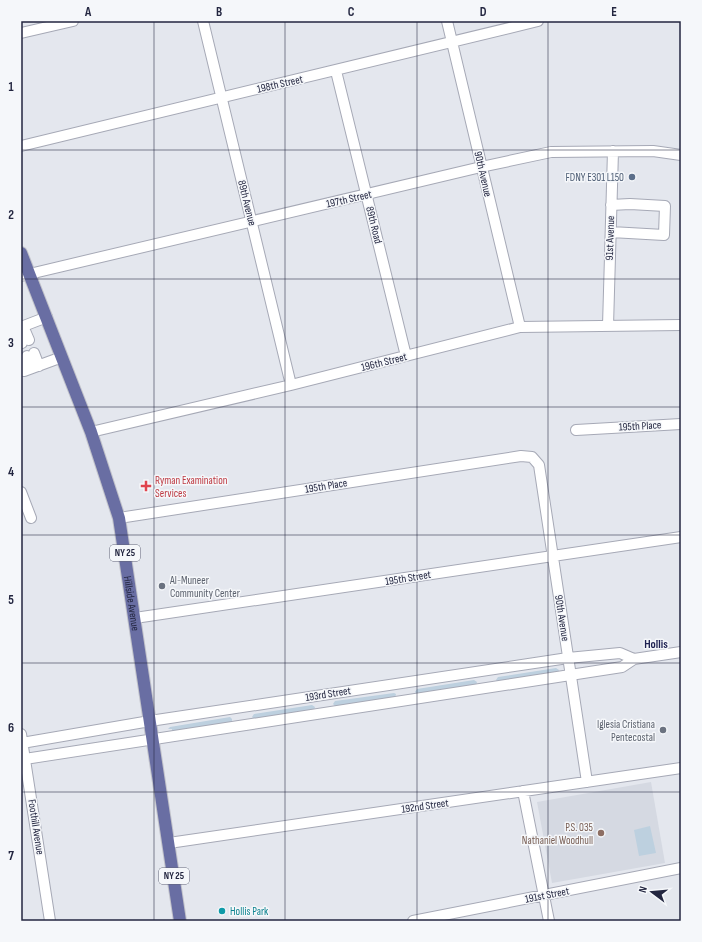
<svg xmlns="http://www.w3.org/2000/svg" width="702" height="942" viewBox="0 0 702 942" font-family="'Sofia Sans Condensed',sans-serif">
  <rect width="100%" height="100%" fill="#e4e7ee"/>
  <!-- built -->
  <path fill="#d5d9e2" d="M651,782L665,863L552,883L537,802Z"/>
  <!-- green -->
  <path fill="#bdd0df" d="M556,668L559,670L558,673L498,682L496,680L498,677Z
    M474,680L477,682L476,685L417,694L415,692L417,689Z
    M394,693L396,694L395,698L336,707L333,704L335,701Z
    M312,705L315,707L314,710L254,719L252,717L254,714Z
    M230,717L232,719V722L172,732V729H168L170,727Z
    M650,826L656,853L639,856L634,830Z"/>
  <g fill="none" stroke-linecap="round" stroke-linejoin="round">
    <!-- minor casing -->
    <g stroke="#a6a9b6" stroke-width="12">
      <path id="minor" d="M203,21L291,385
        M447,21L520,327
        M21,33L73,21
        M336,71L406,356
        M21,146L538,21
        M611,232L664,235L665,206L630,204L611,205
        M21,276L481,167L551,152L653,151L681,155
        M23,326L29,340
        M608,326L613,151
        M21,327L47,317
        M21,341L22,343
        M34,353L39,366
        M27,356L32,368
        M21,362L24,371L62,357
        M576,430L681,424
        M91,432L291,385L520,327L681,325
        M21,492L31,518
        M119,518L521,456L532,457L539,465L587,782
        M135,618L681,537
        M21,734L50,921
        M22,743L150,721L568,658L620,653L634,659
        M25,759L622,667L634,659L681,652
        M523,791L549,921
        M169,843L681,768
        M413,921L681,868"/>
    </g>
    <!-- major casing -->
    <g stroke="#c1c2ca" stroke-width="14">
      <g id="major">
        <path id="s1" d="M21,253L91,432L119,518L180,921"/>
      </g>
    </g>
    <!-- minor -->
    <use href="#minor" stroke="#fff" stroke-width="10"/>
    <!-- major -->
    <use href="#major" stroke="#696ea3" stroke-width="12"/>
  </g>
  <!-- grid -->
  <path fill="none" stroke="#232640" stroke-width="1" stroke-opacity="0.55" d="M154,21V921M285,21V921M417,21V921M548,21V921M21,150H681M21,279H681M21,407H681M21,535H681M21,663H681M21,792H681"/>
  <!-- markers -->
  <circle fill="#5c6f8a" stroke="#f5f7fa" stroke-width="1.5" cx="632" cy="177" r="4"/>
  <path fill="#e0444e" stroke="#f5f7fa" stroke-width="1.5" d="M144 480h4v4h4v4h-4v4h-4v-4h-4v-4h4z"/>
  <g fill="#6b7280" stroke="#f5f7fa" stroke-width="1.5">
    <circle cx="162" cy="586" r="4"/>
    <circle cx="663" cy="730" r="4"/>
  </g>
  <circle fill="#8d6e63" stroke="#f5f7fa" stroke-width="1.5" cx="601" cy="833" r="4"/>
  <circle fill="#0f9aa8" stroke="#f5f7fa" stroke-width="1.5" cx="222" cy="911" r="4"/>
  <g text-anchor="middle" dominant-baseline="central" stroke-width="3" stroke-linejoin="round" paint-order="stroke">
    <!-- shield labels -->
    <g fill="#f5f7fa" stroke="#626578" stroke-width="1">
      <rect x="110" y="545" width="30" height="16" rx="3"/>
      <rect x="159" y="868" width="30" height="16" rx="3"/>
    </g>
    <g font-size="10" font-weight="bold" fill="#232640">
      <text x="125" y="553">NY 25</text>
      <text x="174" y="876">NY 25</text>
    </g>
    <!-- street labels -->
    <g font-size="11" fill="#232640" stroke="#f5f7fa">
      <text transform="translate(280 84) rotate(-13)">198th Street</text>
      <text transform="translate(483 174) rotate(77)">90th Avenue</text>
      <text transform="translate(349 199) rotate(-13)">197th Street</text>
      <text transform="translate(247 203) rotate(76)">89th Avenue</text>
      <text transform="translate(374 225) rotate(76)">89th Road</text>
      <text transform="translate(610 238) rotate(-88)">91st Avenue</text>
      <text transform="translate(384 362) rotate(-14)">196th Street</text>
      <text transform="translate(640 426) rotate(-3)">195th Place</text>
      <text transform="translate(326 486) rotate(-9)">195th Place</text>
      <text transform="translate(408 578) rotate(-9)">195th Street</text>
      <text stroke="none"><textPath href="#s1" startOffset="369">Hillside Avenue</textPath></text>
      <text transform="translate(562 618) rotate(81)">90th Avenue</text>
      <text transform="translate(328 694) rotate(-9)">193rd Street</text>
      <text transform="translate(425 806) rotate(-8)">192nd Street</text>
      <text transform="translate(36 827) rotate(81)">Foothill Avenue</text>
      <text transform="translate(547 895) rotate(-11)">191st Street</text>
    </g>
    <!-- service labels -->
    <g font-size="11" fill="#4e5e75" stroke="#f5f7fa" text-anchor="end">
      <text x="624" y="177">FDNY E301 L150</text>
    </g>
    <!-- health labels -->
    <g font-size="11" fill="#be3a42" stroke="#f5f7fa" text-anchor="start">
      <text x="155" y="480">Ryman Examination<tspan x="155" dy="13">Services</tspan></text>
    </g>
    <!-- worship labels -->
    <g font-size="11" fill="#5b616d" stroke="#f5f7fa" text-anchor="start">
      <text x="170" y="580">Al-Muneer<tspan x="170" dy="13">Community Center</tspan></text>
      <text x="655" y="724" text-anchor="end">Iglesia Cristiana<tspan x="655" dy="13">Pentecostal</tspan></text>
    </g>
    <!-- education labels -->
    <g font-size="11" fill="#785e54" stroke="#f5f7fa" text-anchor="end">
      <text x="593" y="827">P.S. 035<tspan x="593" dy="13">Nathaniel Woodhull</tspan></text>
    </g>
    <!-- culture labels -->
    <g font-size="11" fill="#0d838f" stroke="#f5f7fa" text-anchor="start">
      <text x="230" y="911">Hollis Park</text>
    </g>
    <!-- neighbourhood labels -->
    <g font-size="12" font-weight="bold" fill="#1f2252" stroke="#f5f7fa">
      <text x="656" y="644">Hollis</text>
    </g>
  </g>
  <!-- border -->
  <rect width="702" height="942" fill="none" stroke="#f5f7fa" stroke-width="44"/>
  <!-- north arrow -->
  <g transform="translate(652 892) rotate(286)" stroke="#f5f7fa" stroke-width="3" paint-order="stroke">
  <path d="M0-3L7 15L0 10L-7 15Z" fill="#232640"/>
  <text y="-6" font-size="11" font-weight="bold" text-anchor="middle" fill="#232640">N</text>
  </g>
  <rect x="22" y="22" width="658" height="898" fill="none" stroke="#232640" stroke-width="1.5"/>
  <g font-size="13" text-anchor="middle" font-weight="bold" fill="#232640">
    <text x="88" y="16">A</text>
    <text x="219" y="16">B</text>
    <text x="351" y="16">C</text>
    <text x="483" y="16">D</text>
    <text x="614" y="16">E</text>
    <text x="11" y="91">1</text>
    <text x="11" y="219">2</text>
    <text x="11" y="347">3</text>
    <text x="11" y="476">4</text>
    <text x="11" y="604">5</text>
    <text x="11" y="732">6</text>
    <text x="11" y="860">7</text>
  </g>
</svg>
